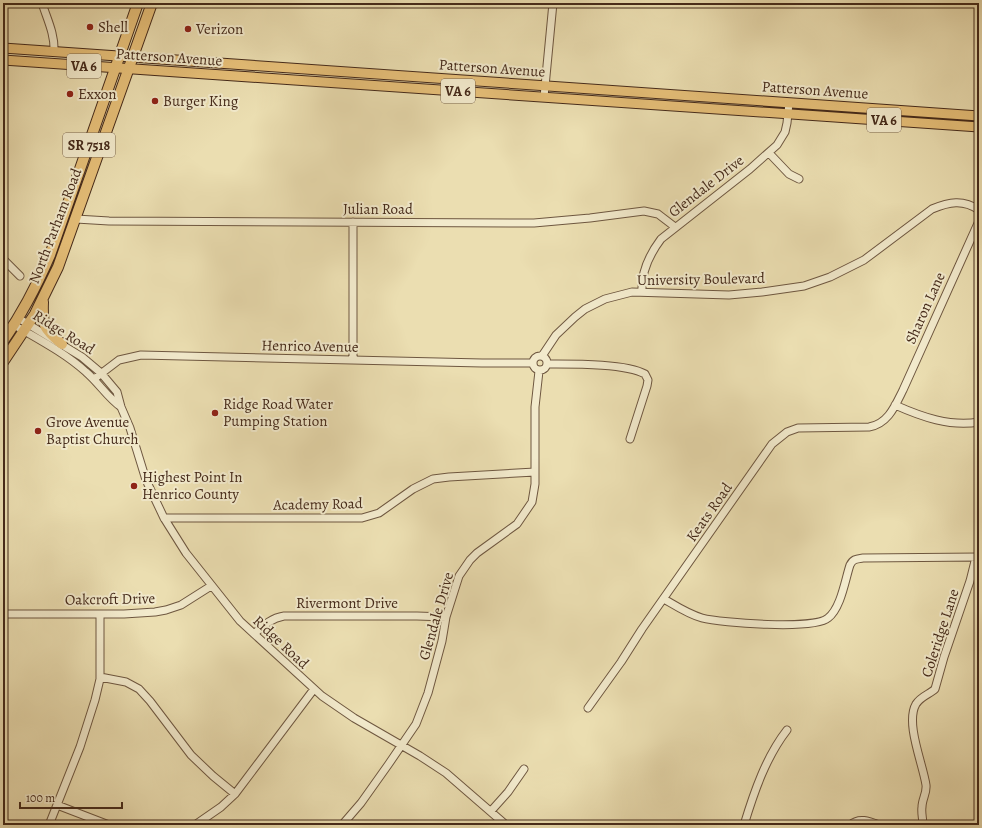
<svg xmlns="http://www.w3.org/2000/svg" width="982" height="828" viewBox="0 0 982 828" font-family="Alegreya,serif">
  <rect width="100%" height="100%" fill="#ebdeb1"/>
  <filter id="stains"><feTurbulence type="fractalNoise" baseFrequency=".005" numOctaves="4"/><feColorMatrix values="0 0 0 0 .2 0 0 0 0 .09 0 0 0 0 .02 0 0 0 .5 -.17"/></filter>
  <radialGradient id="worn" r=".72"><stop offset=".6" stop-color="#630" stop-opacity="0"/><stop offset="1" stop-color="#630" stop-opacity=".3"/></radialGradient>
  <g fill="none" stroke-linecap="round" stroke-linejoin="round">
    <!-- minor casing -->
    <g stroke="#6e5740" stroke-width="9">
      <path id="minor" d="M42,3C47,19 55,34 54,52
        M544,97L553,3
        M769,153L789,174L799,179
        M76,219L109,221L534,223L590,218L644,211L658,214L675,227
        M3,259L20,276
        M642,292C641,272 649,255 661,239L750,169L777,145L785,132L787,123L789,103
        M18,318L82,357L101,373L117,392L121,407L130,428L146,480L164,518L186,553L240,621L322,696L354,718L420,756L446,773L506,825
        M14,325C38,339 65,353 86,372C99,383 107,397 121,407
        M533 363a7 7 0 1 1 14 0a7 7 0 1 1-14 0Z
        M542,356L556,335L575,317L585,309L605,299L632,292L729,295L762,292L804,286L830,277L864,260L932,209C949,202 963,199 979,210
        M353,360V222
        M547,364C571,364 626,363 645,374L648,380L647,386L630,439
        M94,379L119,360L141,355L482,363H533
        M895,405C922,417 950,427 979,422
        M164,518H362L379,513L413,489L433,479L449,477L535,472
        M664,599C676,606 688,614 702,618C721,623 815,630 828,618C841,608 845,580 850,565C853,559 856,559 863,558L979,557
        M3,614H124L155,612L166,610L181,605L211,586
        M254,634C263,626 271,618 284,616H417L446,617
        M100,677L126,682L139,689L150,701L191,755L213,776L235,794
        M588,708L621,662L642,629L772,444L787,432L798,428L869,427C888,424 895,406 903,390L979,221
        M57,805L109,825
        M491,811L508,792L524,769
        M49,825L80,747L95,700L100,679V614
        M195,825L221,807L235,794L314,689
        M342,825L361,803L388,765L416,724L428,693L442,641L446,617L459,576L470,560L477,553L517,524L532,502L535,484V407L539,371
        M744,825C754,792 766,757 787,730
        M850,825C859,817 869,821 879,825
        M923,825C923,819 921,813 922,807C922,799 927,793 926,785C923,764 905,723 916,704C921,696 930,694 935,689L944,657L970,581L976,557"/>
    </g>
    <!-- major casing -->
    <g stroke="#452a1a" stroke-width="11">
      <path id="major" d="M3,48L979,116
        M3,60L979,127"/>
    </g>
    <!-- highway casing -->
    <g stroke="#452a1a" stroke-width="12">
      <path id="highway" d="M43,302C42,326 44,329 62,344
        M3,341C22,314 37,285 50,255L138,3
        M3,362L35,314L58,267L152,3"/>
    </g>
    <!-- minor -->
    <use href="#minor" stroke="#f2eacc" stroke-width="7"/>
    <!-- major -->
    <use href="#major" stroke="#e6bf78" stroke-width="9"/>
    <!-- highway -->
    <use href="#highway" stroke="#e6bf78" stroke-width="10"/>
  </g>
  <!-- markers -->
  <g fill="#8f2418" stroke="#f2eacc" stroke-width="1.5">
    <circle cx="90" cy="27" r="4"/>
    <circle cx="188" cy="29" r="4"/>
    <circle cx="70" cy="94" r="4"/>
    <circle cx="155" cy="101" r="4"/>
    <circle cx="215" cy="413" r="4"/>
    <circle cx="38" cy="431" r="4"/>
    <circle cx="134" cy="486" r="4"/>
  </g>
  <g text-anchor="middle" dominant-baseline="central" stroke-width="4" stroke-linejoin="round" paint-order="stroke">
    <!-- shield labels -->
    <g fill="#f2eacc" stroke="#79644f" stroke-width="1">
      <rect x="67" y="54" width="34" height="24" rx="3"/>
      <rect x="441" y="79" width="34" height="24" rx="3"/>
      <rect x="867" y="108" width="34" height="24" rx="3"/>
      <rect x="63" y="133" width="52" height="24" rx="3"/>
    </g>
    <g font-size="14" font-weight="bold" fill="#452a1a">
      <text x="84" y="66">VA 6</text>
      <text x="458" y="91">VA 6</text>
      <text x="884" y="120">VA 6</text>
      <text x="89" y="145">SR 7518</text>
    </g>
    <!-- poi labels -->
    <g font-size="15" fill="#452a1a" stroke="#f2eacc" text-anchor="start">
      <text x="98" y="27">Shell</text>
      <text x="196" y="29">Verizon</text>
      <text x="78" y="94">Exxon</text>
      <text x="163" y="101">Burger King</text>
      <text x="223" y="404">Ridge Road Water<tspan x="223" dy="17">Pumping Station</tspan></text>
      <text x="46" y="422">Grove Avenue<tspan x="46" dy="17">Baptist Church</tspan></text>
      <text x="142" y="477">Highest Point In<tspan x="142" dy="17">Henrico County</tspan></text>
    </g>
    <!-- street labels -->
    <g font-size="15" fill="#452a1a" stroke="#f2eacc">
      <text transform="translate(169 57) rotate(4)">Patterson Avenue</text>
      <text transform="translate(492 68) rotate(4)">Patterson Avenue</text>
      <text transform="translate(815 90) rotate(4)">Patterson Avenue</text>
      <text transform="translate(706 186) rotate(-38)">Glendale Drive</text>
      <text x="378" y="209">Julian Road</text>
      <text transform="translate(55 226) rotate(-69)">North Parham Road</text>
      <text transform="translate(701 279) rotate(-1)">University Boulevard</text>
      <text transform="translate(925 308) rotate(-66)">Sharon Lane</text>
      <text transform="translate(64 332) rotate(32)">Ridge Road</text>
      <text transform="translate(310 346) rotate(1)">Henrico Avenue</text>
      <text transform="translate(318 504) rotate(-1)">Academy Road</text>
      <text transform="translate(709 512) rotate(-55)">Keats Road</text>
      <text transform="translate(110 599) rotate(-1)">Oakcroft Drive</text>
      <text x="347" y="603">Rivermont Drive</text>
      <text transform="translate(436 616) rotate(-74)">Glendale Drive</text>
      <text transform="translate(940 633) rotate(-72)">Coleridge Lane</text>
      <text transform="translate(281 642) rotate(43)">Ridge Road</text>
    </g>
  </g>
  <!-- margin -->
  <rect width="982" height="828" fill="none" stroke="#ebdeb1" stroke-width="16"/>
  <rect x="4" y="4" width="974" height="820" fill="none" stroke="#452a1a" stroke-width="2"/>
  <rect x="8" y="8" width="966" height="812" fill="none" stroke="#452a1a"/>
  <!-- scale -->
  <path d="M20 802v6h102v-6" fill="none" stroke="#452a1a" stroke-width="2"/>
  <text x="26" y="802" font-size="12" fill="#452a1a" stroke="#f2eacc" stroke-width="3" paint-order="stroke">100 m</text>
  <rect width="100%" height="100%" filter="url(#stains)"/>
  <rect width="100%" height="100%" fill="url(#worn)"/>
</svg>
